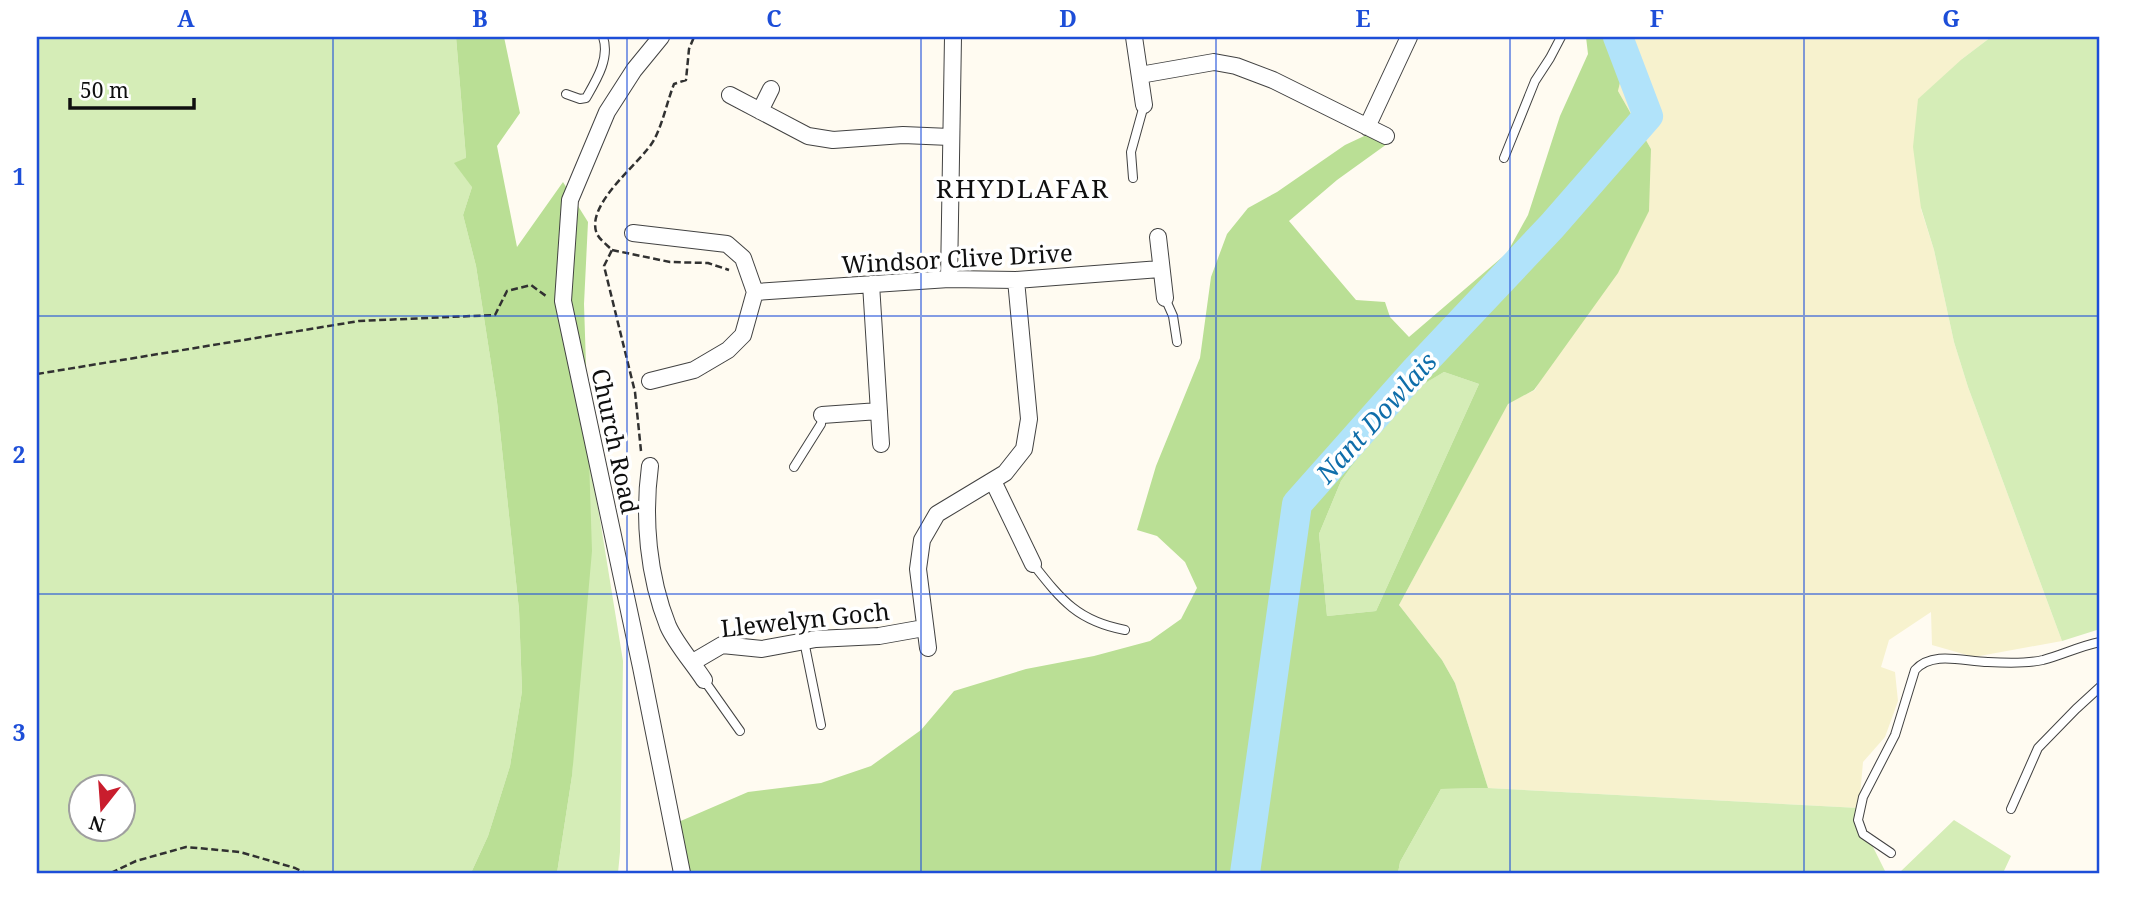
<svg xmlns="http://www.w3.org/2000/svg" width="2137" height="910" viewBox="0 0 2137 910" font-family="'Noto Serif',serif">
  <rect width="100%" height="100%" fill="#fffbf1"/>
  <!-- farmland -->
  <path fill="#f7f2ce" d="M1631,37H1991L1962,59L1921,209L1934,250L1954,342L1968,387L2062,641L1974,657L1932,645L1931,612L1889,640L1881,667L1895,672L1898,701L1885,737L1863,762L1859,808L1488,788L1455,683L1442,660L1399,605L1508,403L1535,390L1651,149L1618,91Z"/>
  <!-- green -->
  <path fill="#d5edb7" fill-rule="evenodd" d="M37,37H456L466,158L472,187L463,215L476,266L497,402L519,610L522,691L510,766L488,836L471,873H37ZM80,788H122V830H80Z
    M1991,37H2100V629L2062,641L1968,387L1954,342L1934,250L1921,208L1913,147L1918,99L1962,59Z
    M1444,372L1479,384L1376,611L1327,616L1319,534L1341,481L1399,398Z
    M589,452L623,661L620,852L618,873H557L572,776Z
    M1488,788L1859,808L1869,839L1886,873H1398L1400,862L1441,789Z
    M1954,820L2011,856L2003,873H1899Z"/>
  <!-- forest -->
  <path fill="#badf95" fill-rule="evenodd" d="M456,37H504L520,113L497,146L517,247L563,182L588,222L584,304L592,551L572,776L557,873H471L488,836L510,766L522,691L519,610L497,402L476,266L463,215L472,187L454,163L466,158Z
    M1586,37H1631L1618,91L1651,149L1649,211L1618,273L1534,390L1508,404L1399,605L1442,660L1455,683L1488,788L1441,789L1400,862L1398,873H687L676,823L748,792L821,783L871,766L921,730L954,691L1026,669L1094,656L1150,641L1181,619L1197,588L1185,562L1157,536L1137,530L1156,466L1200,358L1211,277L1227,234L1248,208L1277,192L1345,145L1377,130L1387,144L1337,180L1289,221L1356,300L1385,302L1390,317L1409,337L1507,253L1528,215L1560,116L1588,54ZM1444,372L1479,384L1376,611L1327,616L1319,534L1341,481L1400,398Z"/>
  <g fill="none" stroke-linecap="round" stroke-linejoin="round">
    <!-- river -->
    <path stroke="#b1e3fa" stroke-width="30" d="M1245,873L1297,504L1416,370L1552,226L1648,116L1618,37"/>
    <!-- service casing -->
    <g stroke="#424242" stroke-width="10">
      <path id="service" d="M566,94L580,99L586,98C597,79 610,58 603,37
        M1504,158L1535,81L1550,58L1561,37
        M1133,178L1131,152L1144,105
        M1165,298L1173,316L1177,342
        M794,467L821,424L822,415
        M1033,564C1062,601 1078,621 1125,630
        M804,641L821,725
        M704,680L740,731
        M2011,809L2038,748L2076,709L2100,687
        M1891,853L1863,834L1858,820L1863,797L1895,735L1915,670C1933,650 1965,662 1988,662C2005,663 2026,664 2043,660C2062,655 2080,646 2100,642"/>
    </g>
    <!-- minor casing -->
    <g stroke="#424242" stroke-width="18">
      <path id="minor" d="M661,37L634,70L607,112L570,200L563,301L641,667L682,873
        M1134,37L1144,105
        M1140,75L1214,62L1236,66L1273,80L1386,136
        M730,95L808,136L833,140L903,135L950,137
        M760,111L771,89
        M1367,127L1409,37
        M633,233L727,244L743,258L755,292L743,335L728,350L694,370L650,381
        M1158,237L1165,298
        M949,279L953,37
        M871,284L881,444
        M755,292L949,279L1016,280L1160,269
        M822,415L879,411
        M650,466C643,518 648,576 668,626C676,644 693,663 704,680
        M993,481L1033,564
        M928,648L918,569L922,540L937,514L1005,473L1024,449L1029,419L1016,280
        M693,662L722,645L762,649L816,639L879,636L924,628"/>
    </g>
    <!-- path -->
    <path stroke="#313131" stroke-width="2.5" stroke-dasharray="7 3.5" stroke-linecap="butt" d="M612,250L670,262L708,263L729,270
      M37,374L359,321L495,315L507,291L531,285L546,296
      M641,451L635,392L604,266L612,250C607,245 600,240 597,234C584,204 642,162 654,140C663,123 667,102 674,84L686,80L689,49L694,37
      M111,873L136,861L186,847L240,852L295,868L305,873"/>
    <!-- service -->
    <use href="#service" stroke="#fff" stroke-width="8"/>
    <!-- minor -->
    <use href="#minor" stroke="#fff" stroke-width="16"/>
  </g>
  <!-- grid -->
  <path fill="none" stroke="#1d4ed8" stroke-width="2" stroke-opacity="0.55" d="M333,37V873M627,37V873M921,37V873M1216,37V873M1510,37V873M1804,37V873M37,316H2100M37,594H2100"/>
  <g text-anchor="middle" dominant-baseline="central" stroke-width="7" stroke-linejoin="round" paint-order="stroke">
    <!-- street labels -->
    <g font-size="24" fill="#0f0f0f" stroke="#fff">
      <text transform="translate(957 258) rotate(-3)">Windsor Clive Drive</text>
      <text transform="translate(616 441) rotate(78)">Church Road</text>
      <text transform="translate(805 619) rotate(-6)">Llewelyn Goch</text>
    </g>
    <!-- neighbourhood labels -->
    <g font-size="26" letter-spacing="2" fill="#0f0f0f" stroke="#fff">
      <text x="1023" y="188">RHYDLAFAR</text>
    </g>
    <!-- water labels -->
    <g font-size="26" font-style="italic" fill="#0f6eaa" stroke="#fff">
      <text transform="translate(1376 417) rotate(-48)">Nant Dowlais</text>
    </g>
  </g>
  <!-- border -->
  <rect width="2137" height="910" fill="none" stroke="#ffffff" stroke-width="77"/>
  <!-- north arrow -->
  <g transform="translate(102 808) rotate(197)"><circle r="33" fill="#ffffff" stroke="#9f9f9f" stroke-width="2"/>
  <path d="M0-5L12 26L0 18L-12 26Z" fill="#c91d2d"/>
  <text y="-10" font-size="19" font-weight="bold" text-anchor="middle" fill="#0f0f0f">N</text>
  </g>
  <!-- scale -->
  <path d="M70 98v10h124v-10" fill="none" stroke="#0f0f0f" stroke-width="3.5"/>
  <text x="80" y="98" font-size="21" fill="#0f0f0f" stroke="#ffffff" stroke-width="5" paint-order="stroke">50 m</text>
  <rect x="38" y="38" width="2060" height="834" fill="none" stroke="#1d4ed8" stroke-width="2.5"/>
  <g font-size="23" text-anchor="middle" font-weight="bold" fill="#1d4ed8">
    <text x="186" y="27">A</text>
    <text x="480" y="27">B</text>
    <text x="774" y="27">C</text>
    <text x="1068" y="27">D</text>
    <text x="1363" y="27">E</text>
    <text x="1657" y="27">F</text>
    <text x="1951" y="27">G</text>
    <text x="19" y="185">1</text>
    <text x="19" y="463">2</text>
    <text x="19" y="741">3</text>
  </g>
</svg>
